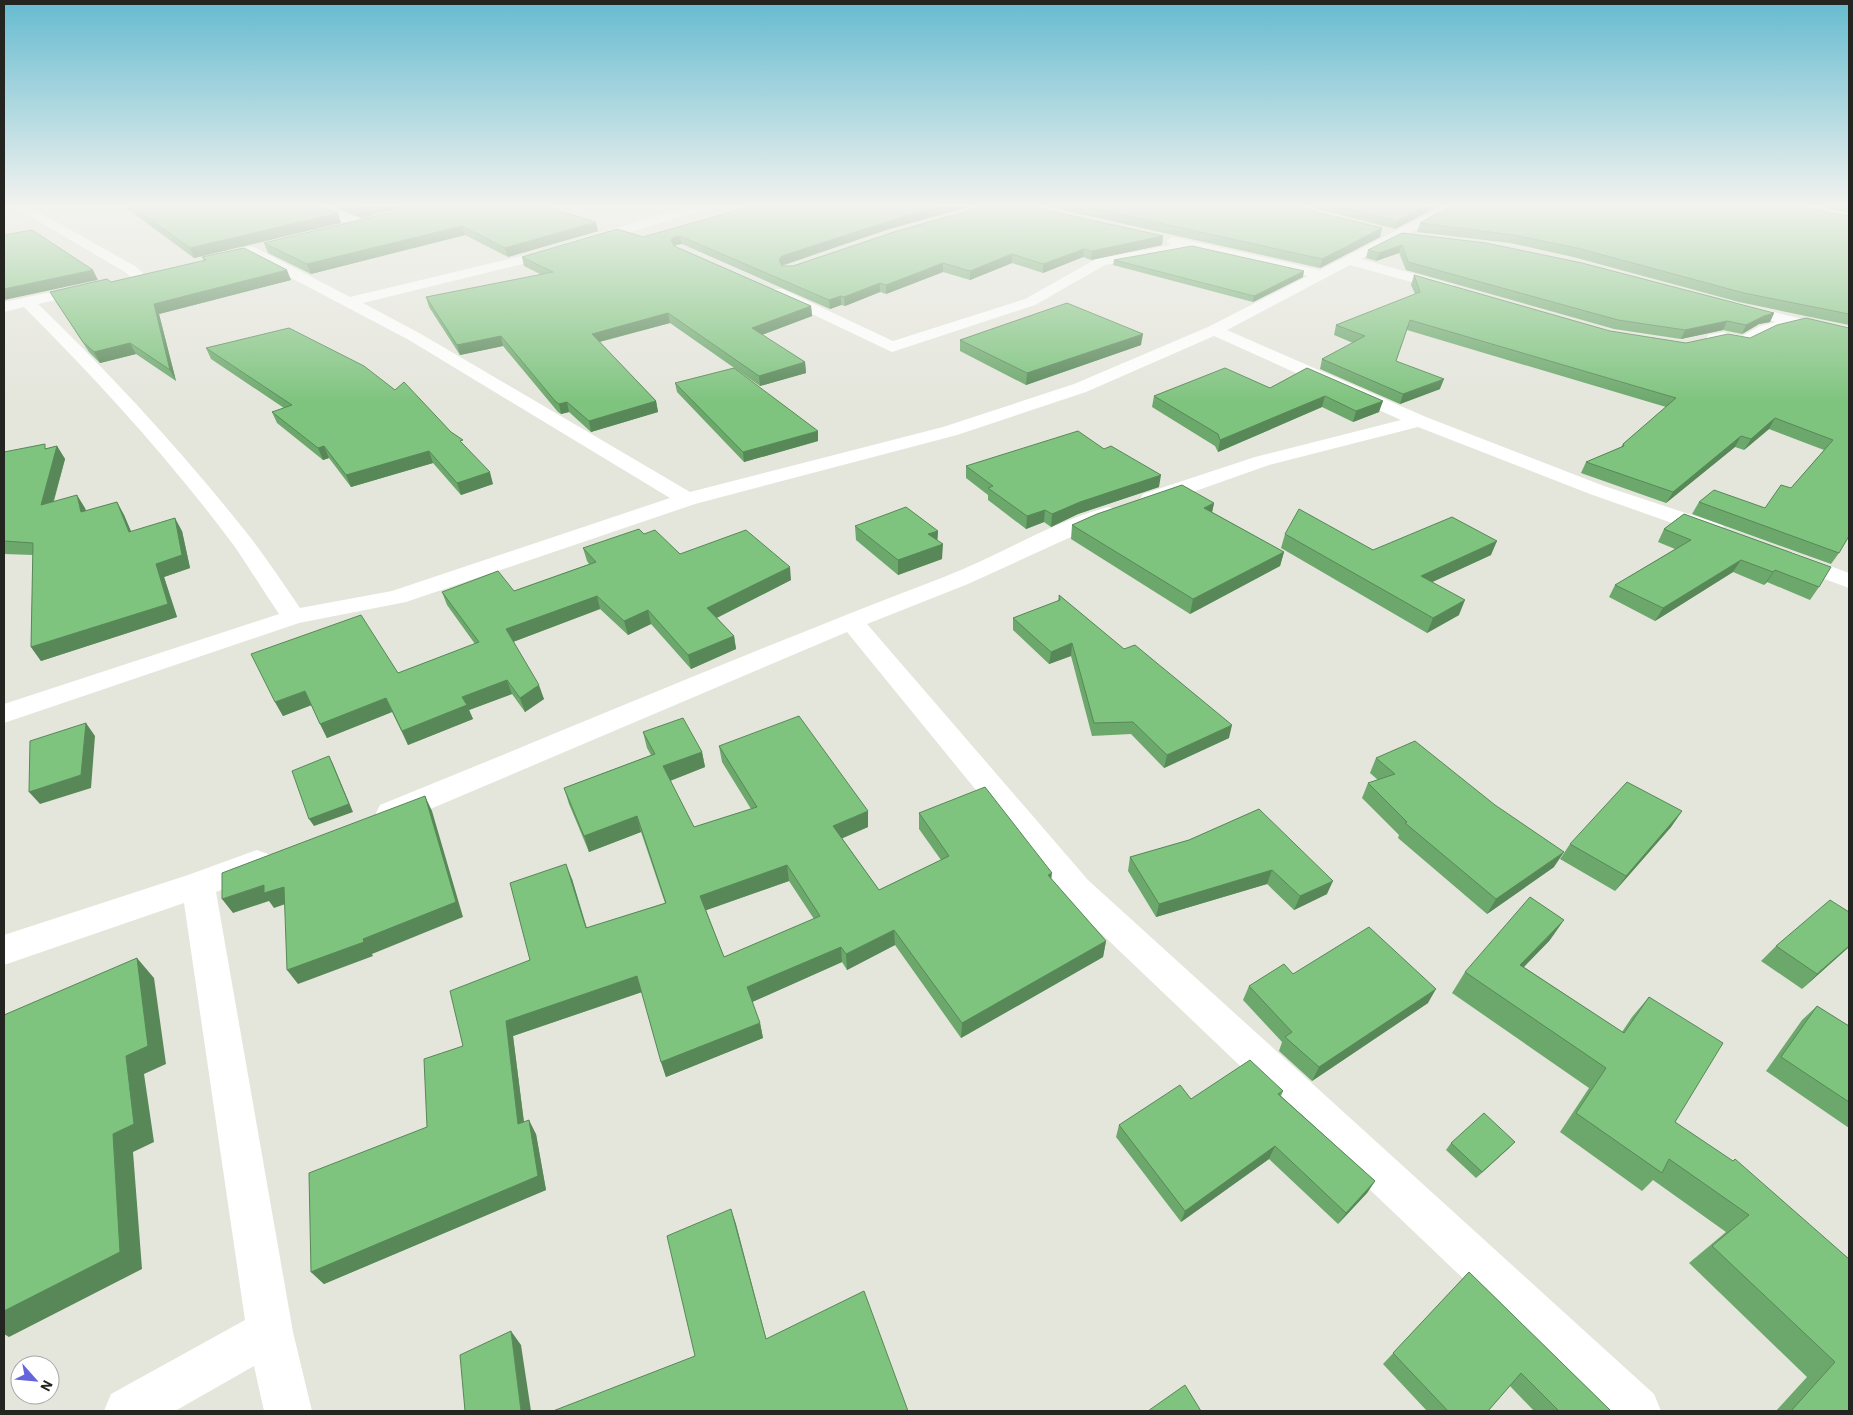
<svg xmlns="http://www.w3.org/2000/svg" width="1853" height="1415" viewBox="0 0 1853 1415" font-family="'IBM Plex Sans',sans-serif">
  <rect width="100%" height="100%" fill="#e4e5db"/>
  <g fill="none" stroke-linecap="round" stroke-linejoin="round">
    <!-- minor -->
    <path fill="#fff" fill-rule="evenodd" d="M11,205H26L135,266L147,277L145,280C136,282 132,278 125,272Z
      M308,205H325L365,221L367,224L365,227H355L310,208Z
      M691,205H711L709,208L543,259L363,303L421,334L690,492L943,427L1074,384L1208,327L1308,276L1191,249L1105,265L1035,305L892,352L772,295L769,292L772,289H782L893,341L1025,299L1096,259L1171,245L1166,241L1173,237L1320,270L1445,205H1461L1361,259L1454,285L1456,288L1454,291H1444L1350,265L1227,330L1426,417L1604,486L1722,525L1725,530L1722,535L1714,537L1706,535L1590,494L1418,427L1269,465L1159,504L1151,505L1143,504L1140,499L1143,494L1255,457L1401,420L1214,336L1086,392L957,435L695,504L406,602L299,623L4,723V704L279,614C264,592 250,569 235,547C172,462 99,382 24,307L4,312V302L89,284L94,286L97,289L94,292L38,304C114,377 185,455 250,537C268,560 284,585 300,608L392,591L670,498L409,340L244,253L242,250L244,247H254L350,297L534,253Z
      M1735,302L1798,318L1849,327V337L1796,327L1771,333L1744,346L1723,342L1714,344L1708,343L1706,339L1708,335L1723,332L1742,336L1760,326L1776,322L1729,310L1727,307L1729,304Z
      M1108,507L1116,509L1119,514L1116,519L1095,526L968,584L867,624L1088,880L1654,1394L1661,1411H1602L1064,898L847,632L402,821L391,824L380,821L376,813L380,805C568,729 755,649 944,577C999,556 1051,522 1108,507Z
      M1792,552L1849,573V588L1784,564L1780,559L1784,554Z
      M257,850L268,854L273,863L268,872L216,892L293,1332L312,1411H264L254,1366L175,1411H104L111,1394L245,1320L184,903L4,965V935L188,875Z"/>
  </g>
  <!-- wall -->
  <path fill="#6ca86c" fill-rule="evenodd" d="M122,205H317L341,223L194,258Z
    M330,205H413L361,218Z
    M421,205L598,231L508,257L465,235L311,274L268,253L264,243Z
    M752,205H975L886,230L782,266H793L1163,236L1162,245L1091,260L1083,257L1043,273L1012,263L970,280L943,272L886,294L880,292L845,306L841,305L830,309L682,244L676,245L675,246L811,306L812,316L762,335L805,362L806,373L760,386L670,323L600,342L656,401L658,412L591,432L569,412L561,414L558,412L503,346L460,355L429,307L426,297L542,275L524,266L522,257L643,237L754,206Z
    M1040,205H1290L1382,228L1380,237L1320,268Z
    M1302,205H1441L1395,229Z
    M1809,205H1849V213Z
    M1849,216V325L1739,302L1573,257L1510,243L1417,232L1420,223Z
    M1402,233L1774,313L1770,322L1759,324L1742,334L1723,330L1681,339L1614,329L1406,270L1399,253L1376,261L1366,258L1368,250Z
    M202,257L291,280L159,314L176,381L136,354L100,363L89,352L56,302L50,292L111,282L204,261Z
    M1114,260L1303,277L1253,302L1113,265Z
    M1414,275L1610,331L1686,343L1750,338L1849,328L1839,553L1831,564L1692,514L1699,502L1765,508L1791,488L1824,450L1769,429L1744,450L1735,447L1666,503L1581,473L1586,462L1621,447L1623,444L1666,407L1407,330L1396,361L1440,389L1400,404L1320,369L1322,359L1353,343L1334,335L1336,325L1415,294L1411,285Z
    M960,340L1141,345L1026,385L960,351Z
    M206,348L465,446L493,484L461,495L433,463L351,487L329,458L323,460L277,423L272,412L284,408L211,359Z
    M1307,368L1379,412L1353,422L1322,407L1218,452L1215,446L1152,407L1154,396L1270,388Z
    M675,383L818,441L744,462L677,392Z
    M57,446L65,459L54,501L85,508L86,511L117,502L124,515L131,532L182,531L190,568L164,577L177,617L41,661L31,647L33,555L4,554V452L48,448Z
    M966,466L1159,487L1078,514L1051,527L1044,522L1026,529L988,500V495L966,478Z
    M1214,503L1212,512L1284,552L1280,566L1190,614L1071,539L1072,525Z
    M1684,514L1819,587L1810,600L1767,582L1764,585L1733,572L1655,621L1609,597L1615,585L1675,549L1658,542L1664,529Z
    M855,526L938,531L937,541L942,559L898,575L856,540Z
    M644,534L680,554L791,580L717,618L734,636L736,649L691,669L651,624L628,635L600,609L513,642L544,699L525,712L512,694L469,710L473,719L408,745L392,712L327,738L311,705L283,716L275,702L398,673L475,644L447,605L442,592L514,591L589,564L587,561L583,548Z
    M1285,534L1373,550L1491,555L1432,582L1459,615L1427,633L1281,548Z
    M1059,595L1229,738L1164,768L1131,734L1092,736L1071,656L1049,664L1013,630V618L1058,601Z
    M643,732L702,752L705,767L670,781L694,827L751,809L722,762L719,746L868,827L842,838L879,890L941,860L919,829V813L1051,879L1106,941L1103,957L961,1038L895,945L847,970L842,962L752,1002L760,1023L763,1038L666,1077L661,1062L642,992L513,1036L524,1122L536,1134L546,1190L324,1284L311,1272L427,1127L463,1046L530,960L572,879L587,928L665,903L641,832L589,852L569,804L564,788L651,755L647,748ZM789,881L814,919L724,957L706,910Z
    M1376,758L1554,867L1487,914L1398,838L1399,835L1362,798L1368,783L1378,780L1370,773Z
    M1259,809L1327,894L1294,910L1267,884L1156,917L1128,871L1130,857L1189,840Z
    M1682,811L1671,827L1615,891L1560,859L1570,844Z
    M1849,912V947L1802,989L1761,961L1776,946Z
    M1550,940L1524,967L1622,1032L1632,1017L1649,997L1675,1122L1849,1259V1411H1776L1807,1377L1689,1263L1726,1232L1653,1180L1642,1191L1560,1132L1589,1088L1452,993L1465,972Z
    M1293,974L1428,1003L1312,1081L1279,1051L1282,1042L1243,1000L1249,986Z
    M1817,1006L1849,1026V1128L1766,1071L1802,1020Z
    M1283,1091L1281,1096L1375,1181L1367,1193L1338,1224L1269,1159L1181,1222L1116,1137L1119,1125L1191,1099Z
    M1451,1143L1509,1148L1476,1178L1446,1150Z
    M1469,1272L1611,1411H1534L1510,1386L1488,1411H1427L1383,1364Z"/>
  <!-- shaded-wall -->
  <path fill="#588858" d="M373,205H413L361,218L358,209Z
    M946,205H975L886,230L782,265L779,269V260L782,256L886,222Z
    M1427,205H1441L1395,229L1397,221Z
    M338,213L341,223L194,258L190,248Z
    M596,222L598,231L508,257L505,248Z
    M462,226L465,235L311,274L307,264Z
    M1382,228L1380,237L1320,268L1322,259Z
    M680,236L682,244L676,245L672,249L671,240L674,237Z
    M1163,236L1162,245L1091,260L1092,251Z
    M1402,245L1399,253L1376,261L1379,253Z
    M1084,249L1083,257L1043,273V264Z
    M1012,254V263L970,280V271Z
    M943,263V272L886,294V285Z
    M93,270L98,280L4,300V289Z
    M287,270L291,280L159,314L176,381L170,370L154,304Z
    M1304,271L1303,277L1253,302L1254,296Z
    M880,283V292L845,306L844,297Z
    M841,296V305L830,309L829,300Z
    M811,306L812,316L753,338L752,328Z
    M668,313L670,323L594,343L592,334Z
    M1774,313L1770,322L1759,324L1742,334L1746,325L1764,316Z
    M1727,321L1723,330L1681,339L1685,330Z
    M1143,334L1141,345L1026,385L1027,373Z
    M501,336L503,346L460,355L457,345Z
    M130,343L136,354L100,363L94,352Z
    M805,362L806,373L760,386L759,376Z
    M1444,379L1440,389L1400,404L1403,394Z
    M1325,396L1322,407L1218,452L1220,440Z
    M656,401L658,412L591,432L589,421Z
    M1383,401L1379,412L1353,422L1356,411Z
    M567,402L569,412L561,414L559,404Z
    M1775,418L1769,429L1744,450L1751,439Z
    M818,431V441L744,462L743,452Z
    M1741,436L1735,447L1666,503L1673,492Z
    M57,446L65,459L49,517L41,505Z
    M324,446L329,458L323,460L318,448Z
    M429,451L433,463L351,487L346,475Z
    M490,472L493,484L461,495L457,483Z
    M1161,475L1159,487L1078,514L1051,527L1052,514L1080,502Z
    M77,495L85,508L89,525L81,512Z
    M117,502L124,515L137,545L129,532Z
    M1214,503L1211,517L1204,508Z
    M1045,510L1044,522L1026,529L1027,516Z
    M175,518L182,531L190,568L164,577L177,617L41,661L31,647L156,564Z
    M938,531L937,545L928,534Z
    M1497,541L1491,555L1415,590L1421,576Z
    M943,544L942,559L898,575V560Z
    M1284,552L1280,566L1190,614L1193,599Z
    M1741,560L1733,572L1655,621L1663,608Z
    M790,567L791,580L710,621L707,608Z
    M1775,570L1767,582L1764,585L1773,572Z
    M597,596L600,609L510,643L506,629Z
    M1465,600L1459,615L1427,633L1433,618Z
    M648,610L651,624L628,635L624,621Z
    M734,636L736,649L691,669L688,655Z
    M1072,643L1071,656L1049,664L1051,652Z
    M507,680L512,694L469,710L473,719L408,745L402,731L462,697Z
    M539,685L544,699L525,712L520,698Z
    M305,691L312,705L283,716L275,702Z
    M386,698L392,712L327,738L320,724Z
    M86,723L95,736L91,788L40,804L29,792Z
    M1232,725L1229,738L1164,768L1167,755Z
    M702,752L705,767L667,782L663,766Z
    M329,756L333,764L353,812L314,826L309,819Z
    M425,796L432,811L463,917L372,954L373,956L298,984L287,970L363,939Z
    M868,811V827L834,842L833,826Z
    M1682,811L1671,827L1615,891L1626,876Z
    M637,816L641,832L589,852L584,836Z
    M1564,852L1554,867L1487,914L1496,899Z
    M566,864L572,879L591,944Z
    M787,865L789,881L704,911L700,896Z
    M1272,870L1267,884L1156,917L1159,904Z
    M1052,873L1050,889L1048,875Z
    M1333,881L1327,894L1294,910L1300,896Z
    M264,885L284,887L294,901L274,908L269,901L233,913L222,899Z
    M1564,920L1550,940L1506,985L1520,965Z
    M894,930L895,945L847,970L846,954Z
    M1106,941L1103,957L961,1038L962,1023Z
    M1849,946V947L1802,989L1817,974Z
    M841,947L842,962L750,1003L747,987Z
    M137,958L154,978L166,1064L144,1074L154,1142L133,1152L142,1269L9,1337L4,1334V1311L113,1134L126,1056Z
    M637,976L642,992L513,1036L526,1139L518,1124L506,1021Z
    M1436,989L1428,1003L1312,1081L1319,1067Z
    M760,1023L763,1038L666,1077L661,1062Z
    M529,1120L536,1134L546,1190L324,1284L311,1272Z
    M1515,1142L1509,1148L1476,1178L1482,1172Z
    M1275,1146L1269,1159L1181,1222L1185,1211Z
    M1375,1181L1367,1193L1338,1224L1346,1213Z
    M731,1209L736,1224L770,1353L766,1339Z
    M511,1331L521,1345L531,1411H521Z"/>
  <!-- building -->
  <path fill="#7ec37e" stroke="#588858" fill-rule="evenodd" d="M130,205H317L338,213L190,248Z
    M349,205H373L358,209Z
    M421,205H540L596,222L505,248L462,226L307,264L264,243Z
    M756,205H946L886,222L782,256L779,260L782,266H793L897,231L989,205H1024L1163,236L1092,251L1084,249L1043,264L1012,254L970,271L943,263L886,285L880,283L844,297L841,296L829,300L680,236L674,237L671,240L674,246L811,306L752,328L805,362L759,376L668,313L592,334L656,401L589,421L567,402L559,404L555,401L501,336L457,345L426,297L553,272L522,257L617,229L643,237Z
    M1078,205H1289L1382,228L1322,259Z
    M1336,205H1427L1397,221Z
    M1452,205H1795L1849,216V314L1744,293L1577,248L1513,235L1420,223Z
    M32,230L93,270L4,289V235Z
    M1402,233L1486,243L1582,263L1774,313L1764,316L1746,325L1727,321L1685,330L1618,320L1408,262L1402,245L1379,253L1368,250Z
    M1192,246L1304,271L1254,296L1114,260Z
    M244,248L287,270L154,304L170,370L130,343L94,352L83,342L50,292L107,279L111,282L206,260L202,257Z
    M1414,275L1610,331L1686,343L1728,334L1750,338L1777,325L1806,318L1849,328V536L1839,553L1699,502L1714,490L1765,508L1781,485L1791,488L1833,440L1775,418L1751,439L1741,436L1673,492L1586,462L1624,446L1623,444L1676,398L1410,320L1396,361L1444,379L1403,394L1322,359L1365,336L1336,325L1420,292Z
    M1067,303L1143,334L1027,373L960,340Z
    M289,328L364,366L395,390L404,382L451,432L463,440L460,441L490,472L457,483L429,451L346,475L324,446L318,448L272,412L292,405L206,348Z
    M734,368L818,431L743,452L675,383Z
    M1225,368L1270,388L1307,368L1383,401L1356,411L1325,396L1220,440L1218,434L1154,396Z
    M1078,431L1104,449L1111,446L1161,475L1080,502L1052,514L1045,510L1027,516L988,488L993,486L966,466Z
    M45,444V449L57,446L41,505L77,495L81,512L117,502L129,532L175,518L182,555L156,564L168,604L31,647L33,543L4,541V452Z
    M1182,485L1214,503L1204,508L1284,552L1193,599L1072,525L1097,514Z
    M906,507L938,531L928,534L943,544L898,560L855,526Z
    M1299,509L1373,550L1452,517L1497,541L1421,576L1465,600L1433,618L1285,534Z
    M1684,514L1831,567L1819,587L1775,570L1773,572L1741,560L1663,608L1615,585L1691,540L1664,529Z
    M639,529L644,534L655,530L680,554L746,530L790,567L707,608L734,636L688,655L648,610L624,621L597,596L506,629L539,685L520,698L507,680L462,697L467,705L402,731L386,698L320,724L305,691L275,702L251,654L361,615L398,673L479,642L442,592L498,571L514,591L596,562L583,548Z
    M1059,595L1124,649L1135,645L1232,725L1167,755L1133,722L1094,723L1072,643L1051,652L1013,618L1060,600Z
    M799,716L868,811L833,826L879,890L949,856L919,813L985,787L1052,873L1048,875L1106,941L962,1023L894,930L846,954L841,947L747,987L760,1023L661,1062L637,976L506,1021L518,1124L529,1120L538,1176L311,1272L309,1173L427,1127L424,1059L463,1046L450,991L530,960L510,883L566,864L586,928L666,903L637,816L584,836L564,788L655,754L643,732L683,718L702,752L663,766L694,827L757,807L719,746ZM787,865L820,916L724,957L700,896Z
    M86,723L81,775L29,792L30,741Z
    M1415,741L1495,805L1564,852L1496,899L1405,823L1407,822L1368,783L1395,774L1376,758Z
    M329,756L349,804L309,819L292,771Z
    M1627,782L1682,811L1626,876L1570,844Z
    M425,796L456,902L363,939L364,942L287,970L284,887L264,893V885L222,899V873Z
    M1259,809L1333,881L1300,896L1272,870L1159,904L1130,857L1189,840Z
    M1530,897L1564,920L1520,965L1624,1033L1649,997L1723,1043L1675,1122L1733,1161L1735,1159L1849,1259V1411H1791L1835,1362L1712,1246L1749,1215L1669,1159L1662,1173L1576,1113L1606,1068L1465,972Z
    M1830,900L1849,912V946L1817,974L1776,946Z
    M1369,927L1436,989L1319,1067L1285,1037L1292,1032L1249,986L1284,964L1293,974Z
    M137,958L148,1046L126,1056L134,1124L113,1134L120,1252L4,1311V1015Z
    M1817,1006L1849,1026V1102L1781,1057Z
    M1250,1060L1283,1091L1278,1094L1375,1181L1346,1213L1275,1146L1185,1211L1119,1125L1180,1085L1191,1099Z
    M1484,1113L1515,1142L1482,1172L1451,1143Z
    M731,1209L766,1339L864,1291L908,1411H553L695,1356L667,1236Z
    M1469,1272L1611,1411H1559L1521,1373L1488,1411H1448L1393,1353Z
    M511,1331L521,1411H465L460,1355Z
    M1185,1385L1201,1411H1148Z"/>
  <!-- sky -->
  <linearGradient id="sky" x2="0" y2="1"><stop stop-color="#65bbd0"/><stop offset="0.51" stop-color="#f3f3ef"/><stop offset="1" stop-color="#f3f3ef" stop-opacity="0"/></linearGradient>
  <rect width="1853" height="403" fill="url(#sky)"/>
  <!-- border -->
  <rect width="1853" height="1415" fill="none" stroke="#242420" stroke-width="10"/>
  <!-- north arrow -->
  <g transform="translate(35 1380) rotate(117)"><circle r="24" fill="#ffffff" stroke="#a7a7a6"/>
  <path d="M0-4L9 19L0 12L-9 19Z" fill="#6464dd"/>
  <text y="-8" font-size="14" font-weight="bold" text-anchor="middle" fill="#242420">N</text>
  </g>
</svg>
